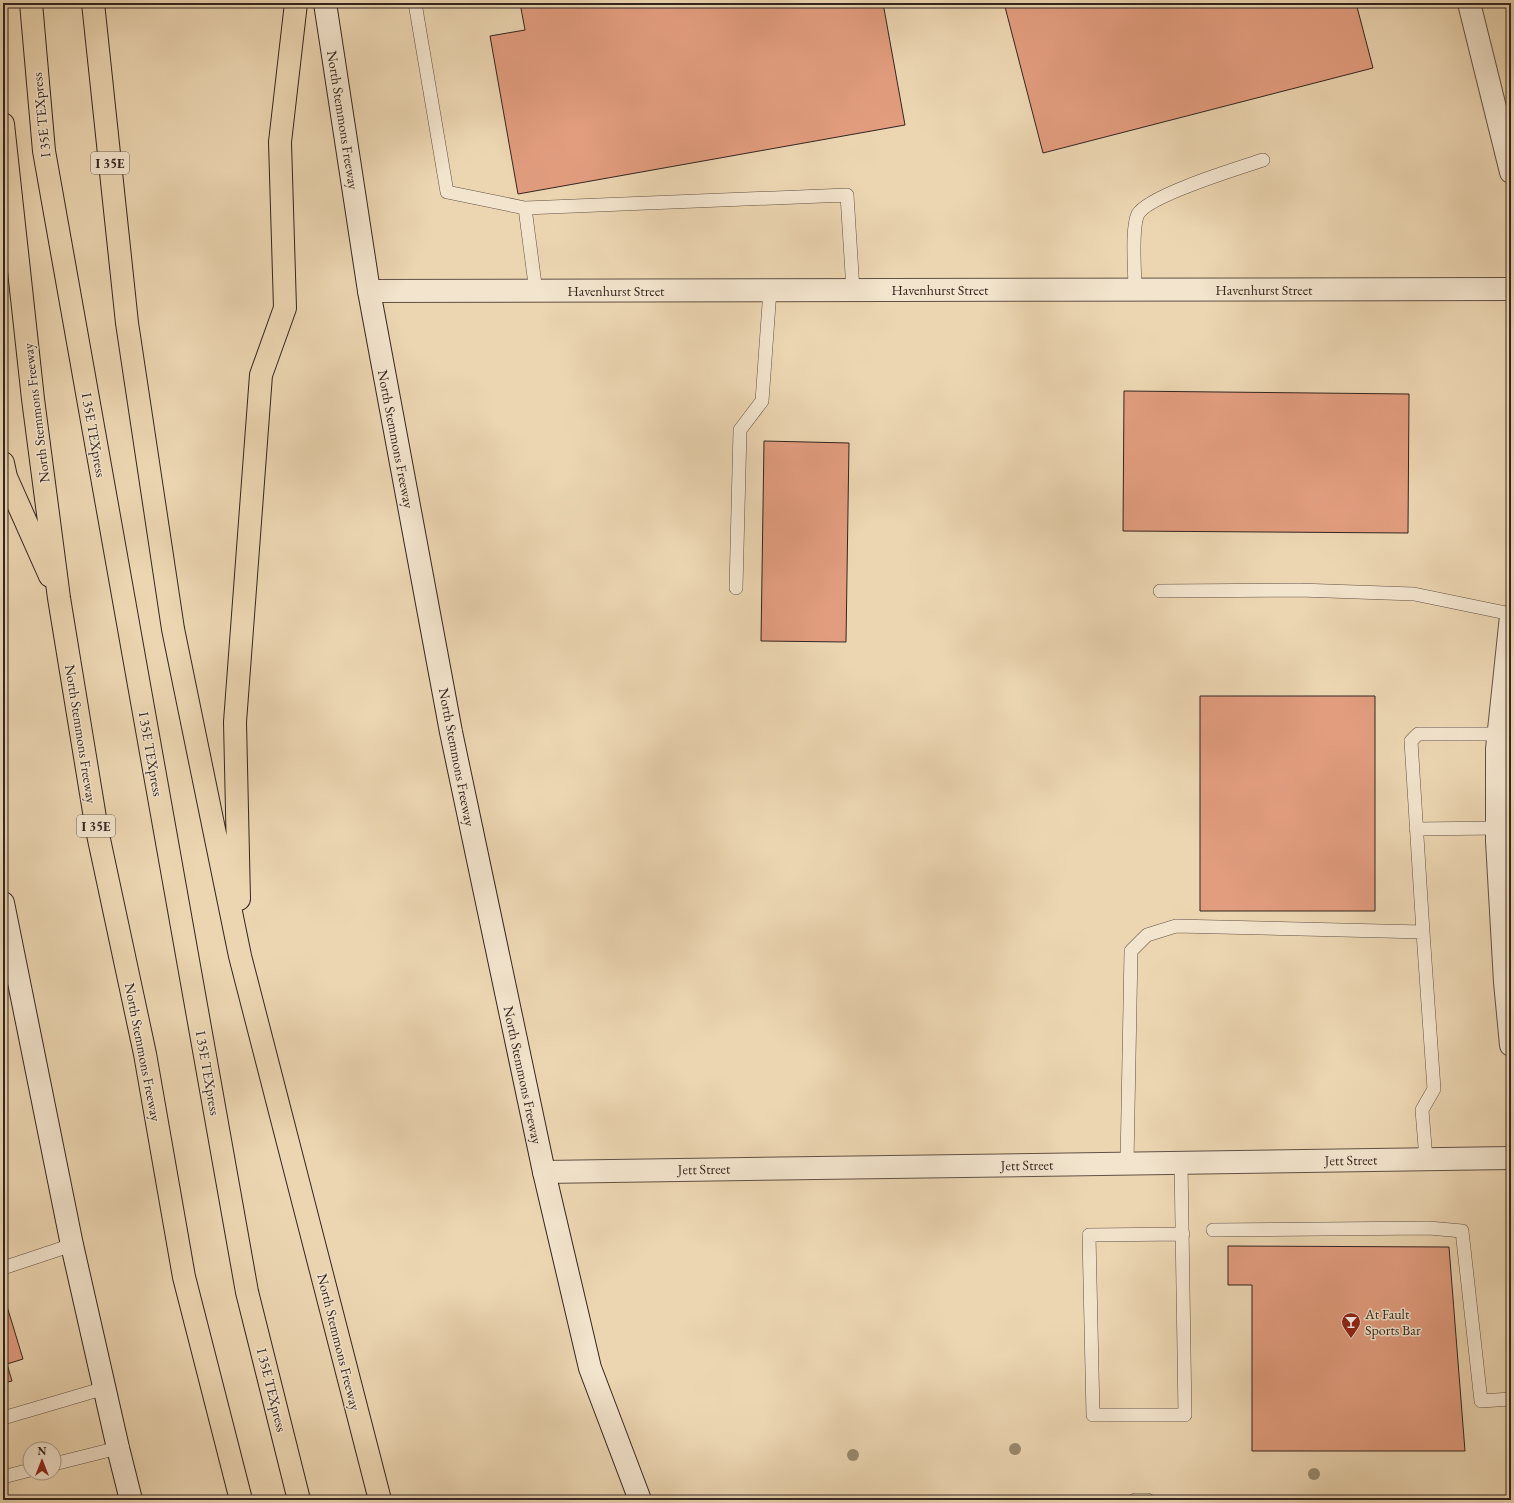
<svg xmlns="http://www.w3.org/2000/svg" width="1514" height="1503" viewBox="0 0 1514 1503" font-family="'EB Garamond',serif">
  <rect width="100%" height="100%" fill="#ecd6b2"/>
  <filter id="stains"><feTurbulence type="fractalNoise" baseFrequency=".005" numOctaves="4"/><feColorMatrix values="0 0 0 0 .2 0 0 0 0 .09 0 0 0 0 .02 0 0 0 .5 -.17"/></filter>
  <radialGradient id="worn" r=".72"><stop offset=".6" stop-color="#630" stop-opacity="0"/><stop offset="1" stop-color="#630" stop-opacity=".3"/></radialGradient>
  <!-- building -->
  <path fill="#e29d7f" stroke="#33251f" d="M520,3H883L905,125L518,194L490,36L525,30Z
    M1004,3H1356L1373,68L1043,153Z
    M1124,391L1409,394L1408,533L1123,531Z
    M764,441L849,443L846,642L761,641Z
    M1200,696H1375V911H1200Z
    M1228,1246L1449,1247L1465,1451H1252V1285H1228Z
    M6,1303L23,1359L7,1364L12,1381L3,1383V1304Z"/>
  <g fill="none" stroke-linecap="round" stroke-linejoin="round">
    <!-- service casing -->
    <g stroke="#615144" stroke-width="14">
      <path id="service" d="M415,3L447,192L525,208L536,292
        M525,208L847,195L853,290
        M1135,290C1135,272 1131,228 1138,214C1149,195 1239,168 1263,160
        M736,588L740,430L762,401L770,290
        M1160,591L1299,590L1414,594L1511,614
        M1416,829L1497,828
        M1423,932L1411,741L1418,734H1498
        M1181,1162L1185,1415H1093L1089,1235L1183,1234
        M1127,1163L1131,951L1147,935L1176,926L1423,932L1434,1089L1422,1110L1426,1159
        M1213,1230L1429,1228L1462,1231L1481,1401L1511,1399
        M3,1268L72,1245
        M3,1418L105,1388
        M54,1464L118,1448
        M3,1477L30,1470
        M1135,1500H1148"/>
    </g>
    <!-- minor casing -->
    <g stroke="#615144" stroke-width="24">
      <path id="minor" d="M369,291L1511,289
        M544,1172L1511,1158"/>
    </g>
    <!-- tertiary casing -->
    <g stroke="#615144" stroke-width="24">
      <path id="tertiary" d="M1469,3L1511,172
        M1511,616L1497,749V841L1505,982L1511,1045"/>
    </g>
    <!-- secondary casing -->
    <g stroke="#33251f" stroke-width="24">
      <path id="secondary" d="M325,3L369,291L451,732L544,1172L590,1368L640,1500
        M3,903L72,1245L118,1448L131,1500"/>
    </g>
    <!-- motorway casing -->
    <g stroke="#33251f" stroke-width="24">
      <path id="motorway" d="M31,3L44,151L247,1292L299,1500
        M93,3L127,323L173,629L240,956L380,1500
        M3,124L33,399L59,598L97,830L145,1054L184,1277L241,1500
        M3,463L6,477L50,576
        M239,899L235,722L261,375L285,308L280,142L296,3"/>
    </g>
    <!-- service -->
    <use href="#service" stroke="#f3e4cd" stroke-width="13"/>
    <!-- minor -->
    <use href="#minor" stroke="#f3e4cd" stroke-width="22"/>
    <!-- tertiary -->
    <use href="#tertiary" stroke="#f3e4cd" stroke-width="22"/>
    <!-- secondary -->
    <use href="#secondary" stroke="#f3e4cd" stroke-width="22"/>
    <!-- motorway -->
    <use href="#motorway" stroke="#ecd6b2" stroke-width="22"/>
  </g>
  <!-- trees -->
  <g fill="#9a8a6f">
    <circle cx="1015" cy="1449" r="6"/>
    <circle cx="853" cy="1455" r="6"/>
    <circle cx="1314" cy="1474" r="6"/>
  </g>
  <!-- icons -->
  <defs>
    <g id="bar-pin" transform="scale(1)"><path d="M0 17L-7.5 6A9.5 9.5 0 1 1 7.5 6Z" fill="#8f2418" stroke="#f3e4cd"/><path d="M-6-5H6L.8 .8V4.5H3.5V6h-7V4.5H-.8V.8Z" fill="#fff"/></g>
  </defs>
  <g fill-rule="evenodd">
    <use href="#bar-pin" x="1351" y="1322"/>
  </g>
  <g text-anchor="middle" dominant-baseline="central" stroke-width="3" stroke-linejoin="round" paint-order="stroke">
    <!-- shield labels -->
    <g fill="#f3e4cd" stroke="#6d5e53" stroke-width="1">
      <rect x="91" y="152" width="38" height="22" rx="3"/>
      <rect x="77" y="815" width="38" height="22" rx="3"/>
    </g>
    <g font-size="13" font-weight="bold" fill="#33251f">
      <text x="110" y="163">I 35E</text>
      <text x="96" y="826">I 35E</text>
    </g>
    <!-- street labels -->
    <g font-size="14" fill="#33251f" stroke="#f3e4cd">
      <text transform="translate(41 115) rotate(-96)">I 35E TEXpress</text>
      <text transform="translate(343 120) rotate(81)">North Stemmons Freeway</text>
      <text x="940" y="290">Havenhurst Street</text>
      <text x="1264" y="290">Havenhurst Street</text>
      <text x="616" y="291">Havenhurst Street</text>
      <text transform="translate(36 413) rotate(-97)">North Stemmons Freeway</text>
      <text transform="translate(94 435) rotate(80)">I 35E TEXpress</text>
      <text transform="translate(396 439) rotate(79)">North Stemmons Freeway</text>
      <text transform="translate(81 734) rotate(81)">North Stemmons Freeway</text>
      <text transform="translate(151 754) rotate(80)">I 35E TEXpress</text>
      <text transform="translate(457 757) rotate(79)">North Stemmons Freeway</text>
      <text transform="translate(143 1052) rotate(79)">North Stemmons Freeway</text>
      <text transform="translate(208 1073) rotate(80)">I 35E TEXpress</text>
      <text transform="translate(523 1075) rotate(78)">North Stemmons Freeway</text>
      <text transform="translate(1351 1160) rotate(-1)">Jett Street</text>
      <text transform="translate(1027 1165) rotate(-1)">Jett Street</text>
      <text transform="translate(704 1169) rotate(-1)">Jett Street</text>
      <text transform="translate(339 1342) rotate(76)">North Stemmons Freeway</text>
      <text transform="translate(272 1390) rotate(76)">I 35E TEXpress</text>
    </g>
    <!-- poi labels -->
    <g font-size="14" fill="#33251f" stroke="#f3e4cd" text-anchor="start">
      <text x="1365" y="1314">At Fault<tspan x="1365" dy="16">Sports Bar</tspan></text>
    </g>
  </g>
  <!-- margin -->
  <rect width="1514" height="1503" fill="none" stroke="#ecd6b2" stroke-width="16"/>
  <rect x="4" y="4" width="1506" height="1495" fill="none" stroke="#33251f" stroke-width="2"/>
  <rect x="8" y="8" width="1498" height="1487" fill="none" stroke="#33251f"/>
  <!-- north arrow -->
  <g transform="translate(42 1461)"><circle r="19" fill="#f3e4cd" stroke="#a69887"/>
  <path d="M0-3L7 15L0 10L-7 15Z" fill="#8f2418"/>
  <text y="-6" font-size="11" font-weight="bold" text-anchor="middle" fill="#33251f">N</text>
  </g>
  <rect width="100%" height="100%" filter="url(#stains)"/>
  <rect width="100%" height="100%" fill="url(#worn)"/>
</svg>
